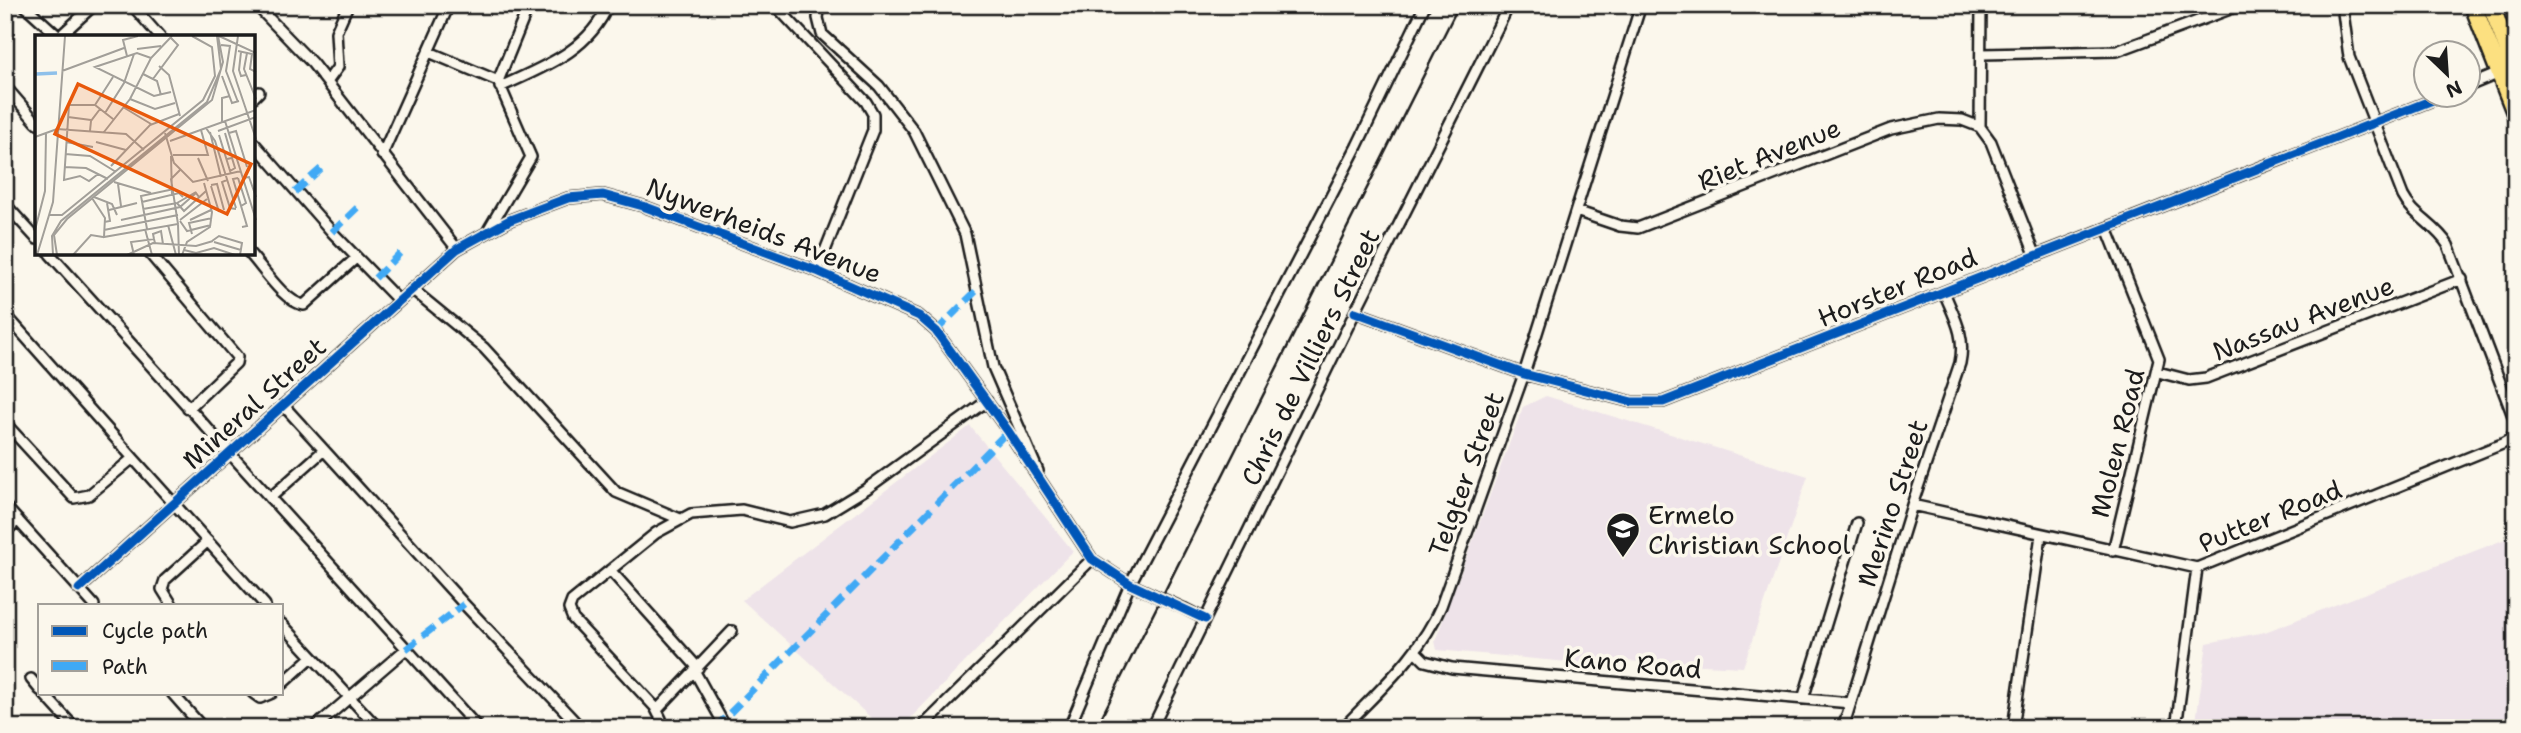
<svg xmlns="http://www.w3.org/2000/svg" width="2521" height="733" viewBox="0 0 2521 733" font-family="'Shantell Sans',sans-serif">
  <rect width="100%" height="100%" fill="#fbf7ec"/>
  <filter id="ink" filterUnits="userSpaceOnUse"><feTurbulence type="fractalNoise" baseFrequency=".0143" numOctaves="2"/><feDisplacementMap in="SourceGraphic" scale="14" xChannelSelector="R" yChannelSelector="G"/><feConvolveMatrix kernelMatrix="1 2 1 2 8 2 1 2 1" color-interpolation-filters="sRGB"/></filter>
  <g filter="url(#ink)">
    <!-- built -->
    <path fill="#eee3e9" d="M1546,396L1808,476L1743,667L1624,661L1623,667L1437,650L1435,641L1523,407Z
      M970,426L1073,551L901,728H882L742,600Z
      M2516,535V728H2195L2207,643L2265,632Z"/>
    <g fill="none" stroke-linecap="round" stroke-linejoin="round">
      <!-- minor casing -->
      <g stroke="#1c1c1c" stroke-width="14">
        <path id="minor" d="M24,5L59,37L94,5
          M132,5L160,37
          M256,5L312,63L457,249
          M775,5L866,102L873,114V130L817,271
          M820,5L818,18L822,34L879,86L914,131L965,234L993,367L1038,471
          M1981,5L1980,127L1991,142L2035,254
          M2342,5L2349,57L2403,196C2413,216 2436,225 2448,245L2516,424
          M429,52L498,81L529,5
          M1982,54L2117,51L2241,5
          M327,82L338,67L336,32L348,5
          M5,86L37,123
          M2468,86L2502,72
          M500,87C543,67 589,51 608,5
          M254,97L259,92
          M254,143L332,232L399,301
          M382,155L449,5
          M5,204L37,239
          M1576,211L1620,226L1638,228L1891,129L1939,119L1962,120L1980,127
          M2107,228L2159,359L2113,551
          M487,232L531,157L498,81
          M50,254L478,728
          M150,254L237,357L236,363L188,409
          M250,254C263,268 284,302 304,305L356,258
          M412,289L484,348L616,492L680,519
          M1355,312L1524,374L1632,402H1663L2448,94
          M5,314L133,458L89,495L74,498L5,423
          M2158,372L2189,380L2206,378L2462,279
          M283,405L464,604L581,728
          M133,458L265,605
          M270,498L324,450
          M1912,505L2197,568L2502,444L2511,439L2516,429
          M5,506L94,605
          M5,532L18,520
          M610,570L698,668
          M79,589L457,249L510,220L568,198L603,195L643,206L817,271L919,316L936,331L1008,431L1092,559L1130,584
          M172,605L162,589L165,580L208,541
          M1185,609L1205,619
          M282,624L378,728
          M1416,652L1425,661L1452,668L1851,703
          M695,672L726,728
          M31,679L40,690
          M282,684L312,657
          M43,693L75,728
          M172,693L203,728
          M253,693L260,698L272,693
          M1803,699L1857,523
          M657,710L732,631
          M314,728L406,649
          M658,728L661,719L655,707L573,619L569,609L572,601L656,533L691,514L742,510L790,522L825,514L866,489L987,401
          M921,728L1092,559
          M1069,728L1130,584L1357,146L1425,5
          M1152,728L1355,312L1509,5
          M1343,728C1380,689 1420,655 1441,606L1524,374L1641,5
          M1843,728L1912,505L1960,363C1966,335 1954,317 1944,292
          M2013,728L2041,535
          M2176,728L2197,568"/>
      </g>
      <!-- trunk casing -->
      <g stroke="#1c1c1c" stroke-width="21">
        <path id="trunk" d="M2473,5L2516,115
          M2491,5L2516,72"/>
      </g>
      <!-- minor -->
      <use href="#minor" stroke="#fbf7ec" stroke-width="9"/>
      <!-- trunk -->
      <use href="#trunk" stroke="#fce080" stroke-width="16"/>
      <!-- rail -->
      <path stroke="#1c1c1c" stroke-width="2.5" d="M1096,728L1459,5"/>
      <!-- minor-bridge casing -->
      <g stroke="#1c1c1c" stroke-width="14" stroke-linecap="butt">
        <path id="minor-bridge" d="M1130,584L1185,609"/>
      </g>
      <!-- minor-bridge -->
      <use href="#minor-bridge" stroke="#fbf7ec" stroke-width="9"/>
      <!-- quiet -->
      <path stroke="#3fa9f5" stroke-width="7" stroke-dasharray="14 7" stroke-linecap="butt" d="M295,192L326,164
        M332,232L360,205
        M375,278L400,253
        M936,331L978,289
        M406,649L464,604
        M715,728L1008,431"/>
      <!-- cycleway casing -->
      <g stroke="#fbf7ec" stroke-width="13">
        <path id="cycleway" d="M1355,312L1524,374L1632,402H1663L2448,94
          M79,589L457,249L510,220L568,198L603,195L643,206L817,271L919,316L936,331L1008,431L1092,559L1130,584L1205,619"/>
      </g>
      <!-- cycleway -->
      <use href="#cycleway" stroke="#0057b8" stroke-width="9"/>
    </g>
  </g>
  <!-- icons -->
  <defs>
    <g id="school-pin" transform="scale(1.75)"><path d="M0 17L-7.5 6A9.5 9.5 0 1 1 7.5 6Z" fill="#1c1c1c" stroke="#fbf7ec"/><path d="M0-5L7-2L0 1L-7-2ZM-4 1L0 2.5L4 1V4Q0 6-4 4Z" fill="#fff"/></g>
  </defs>
  <g fill-rule="evenodd">
    <use href="#school-pin" x="1623" y="529"/>
  </g>
  <g text-anchor="middle" dominant-baseline="central" stroke-width="7" stroke-linejoin="round" paint-order="stroke">
    <!-- street labels -->
    <g font-size="26" fill="#1c1c1c" stroke="#fbf7ec">
      <text transform="translate(1769 154) rotate(-22)">Riet Avenue</text>
      <text transform="translate(764 230) rotate(21)">Nywerheids Avenue</text>
      <text transform="translate(1897 287) rotate(-22)">Horster Road</text>
      <text transform="translate(2303 318) rotate(-21)">Nassau Avenue</text>
      <text transform="translate(1310 357) rotate(-64)">Chris de Villiers Street</text>
      <text transform="translate(254 403) rotate(-42)">Mineral Street</text>
      <text transform="translate(2117 443) rotate(-76)">Molen Road</text>
      <text transform="translate(1466 474) rotate(-70)">Telgter Street</text>
      <text transform="translate(1892 503) rotate(-72)">Merino Street</text>
      <text transform="translate(2270 516) rotate(-22)">Putter Road</text>
      <text transform="translate(1633 663) rotate(5)">Kano Road</text>
    </g>
    <!-- poi labels -->
    <g font-size="26" fill="#1c1c1c" stroke="#fbf7ec" text-anchor="start">
      <text x="1648" y="514">Ermelo<tspan x="1648" dy="30">Christian School</tspan></text>
    </g>
  </g>
  <!-- overview -->
  <g transform="translate(35 35)">
    <rect width="220" height="220" fill="#fbf7ec"/>
    <path fill="none" stroke="#8ec0ea" stroke-width="3.5" d="M1,39L22,38"/>
    <path fill="none" stroke="#a29f99" stroke-width="2" d="M184,1L221,18M203,1L198,36L221,104M186,10L195,11L191,36L203,67M102,14L126,11M203,16L217,19L215,34L221,37M206,17L204,35L206,41L211,40M212,18L209,34L221,64M92,21L88,5L103,1M116,23L102,18L60,32L119,61L136,57M124,31L134,40L145,81M27,36L89,13M108,39L122,46L126,60M187,41L197,68L204,66M118,44L143,10L135,2M95,64L120,74L140,68M60,70L78,42M88,72L116,89M70,78L89,48L99,19M33,82L56,85M190,86L221,185M187,87V63L195,61M171,93L180,106L201,173M55,96L56,86L65,74M183,96L221,82M69,97L95,64L116,23L137,1M175,97L186,142M130,98L139,128L158,147L206,136M190,98L196,119M194,98L201,96L212,132M184,100L196,139M0,102L22,94L91,99L109,115M135,106L221,75M31,107L58,112M61,107L91,115M30,119L55,121L81,137M138,120H173L166,95M136,121L137,161M163,123L173,146M192,124L197,123L200,133L195,136M76,131L115,90L144,79M29,132L51,133L73,144M63,139L54,146L45,141L29,145L34,70H60L78,84M203,143L198,144L212,191L207,192M203,143L211,168L206,171M208,143L214,142L221,162M192,145L187,147L195,173L201,174M79,147L116,158M83,149L86,171M176,150L182,149L189,175M176,151L184,177M59,162L77,169L82,180M57,163L70,183L69,202L143,189L136,144L145,135M107,167L144,158L148,162M142,168L161,157M108,174L142,168L149,176L171,156M74,175L102,168M14,180H27L168,65L180,41L177,12L157,1M109,180L145,172L161,158L164,162M86,185L109,180M145,185L172,164M155,185L176,175M145,186L152,196L176,190M69,187L75,186L72,168M143,189L144,220M133,190L141,220M110,194L117,220M112,194L106,161L139,154M0,195L10,156L11,98M69,195L143,180M157,199L154,188L177,183M119,204L118,199L126,196L128,209M177,206L184,201L207,208L205,220M179,207L206,215M149,215L161,218L179,213L200,220M2,220L18,167L30,1M18,220L17,201L26,186L172,67L186,34L182,1M22,220L19,200L32,184L177,65L188,27L183,1M38,220L56,200L68,202M92,220L118,208L161,211L178,206M99,220L96,207L119,204L120,208M147,220L152,207L175,192L177,177L169,148"/>
    <path fill="#e8590c" fill-opacity="0.15" stroke="#e8590c" stroke-width="3.5" d="M43,49L216,129L192,179L20,99Z"/>
    <rect width="220" height="220" fill="none" stroke="#1c1c1c" stroke-width="3.5"/>
  </g>
  <!-- margin -->
  <rect width="2521" height="733" fill="none" stroke="#fbf7ec" stroke-width="28"/>
  <rect x="14" y="14" width="2493" height="705" fill="none" stroke="#1c1c1c" stroke-width="2.5" filter="url(#ink)"/>
  <!-- legend -->
  <rect x="38" y="604" width="245" height="91" fill="#fbf7ec" stroke="#a29f99" stroke-width="2"/>
  <rect x="52" y="626" width="35" height="10" fill="#0057b8" stroke="#a29f99" stroke-width="2"/>
  <text x="102" y="638" font-size="21" fill="#1c1c1c">Cycle path</text>
  <rect x="52" y="661" width="35" height="10" fill="#3fa9f5" stroke="#a29f99" stroke-width="2"/>
  <text x="102" y="674" font-size="21" fill="#1c1c1c">Path</text>
  <!-- north arrow -->
  <g transform="translate(2447 74) rotate(155)"><circle r="33" fill="#fbf7ec" stroke="#a29f99" stroke-width="2"/>
  <path d="M0-5L12 26L0 18L-12 26Z" fill="#1c1c1c"/>
  <text y="-10" font-size="19" font-weight="bold" text-anchor="middle" fill="#1c1c1c">N</text>
  </g>
</svg>
